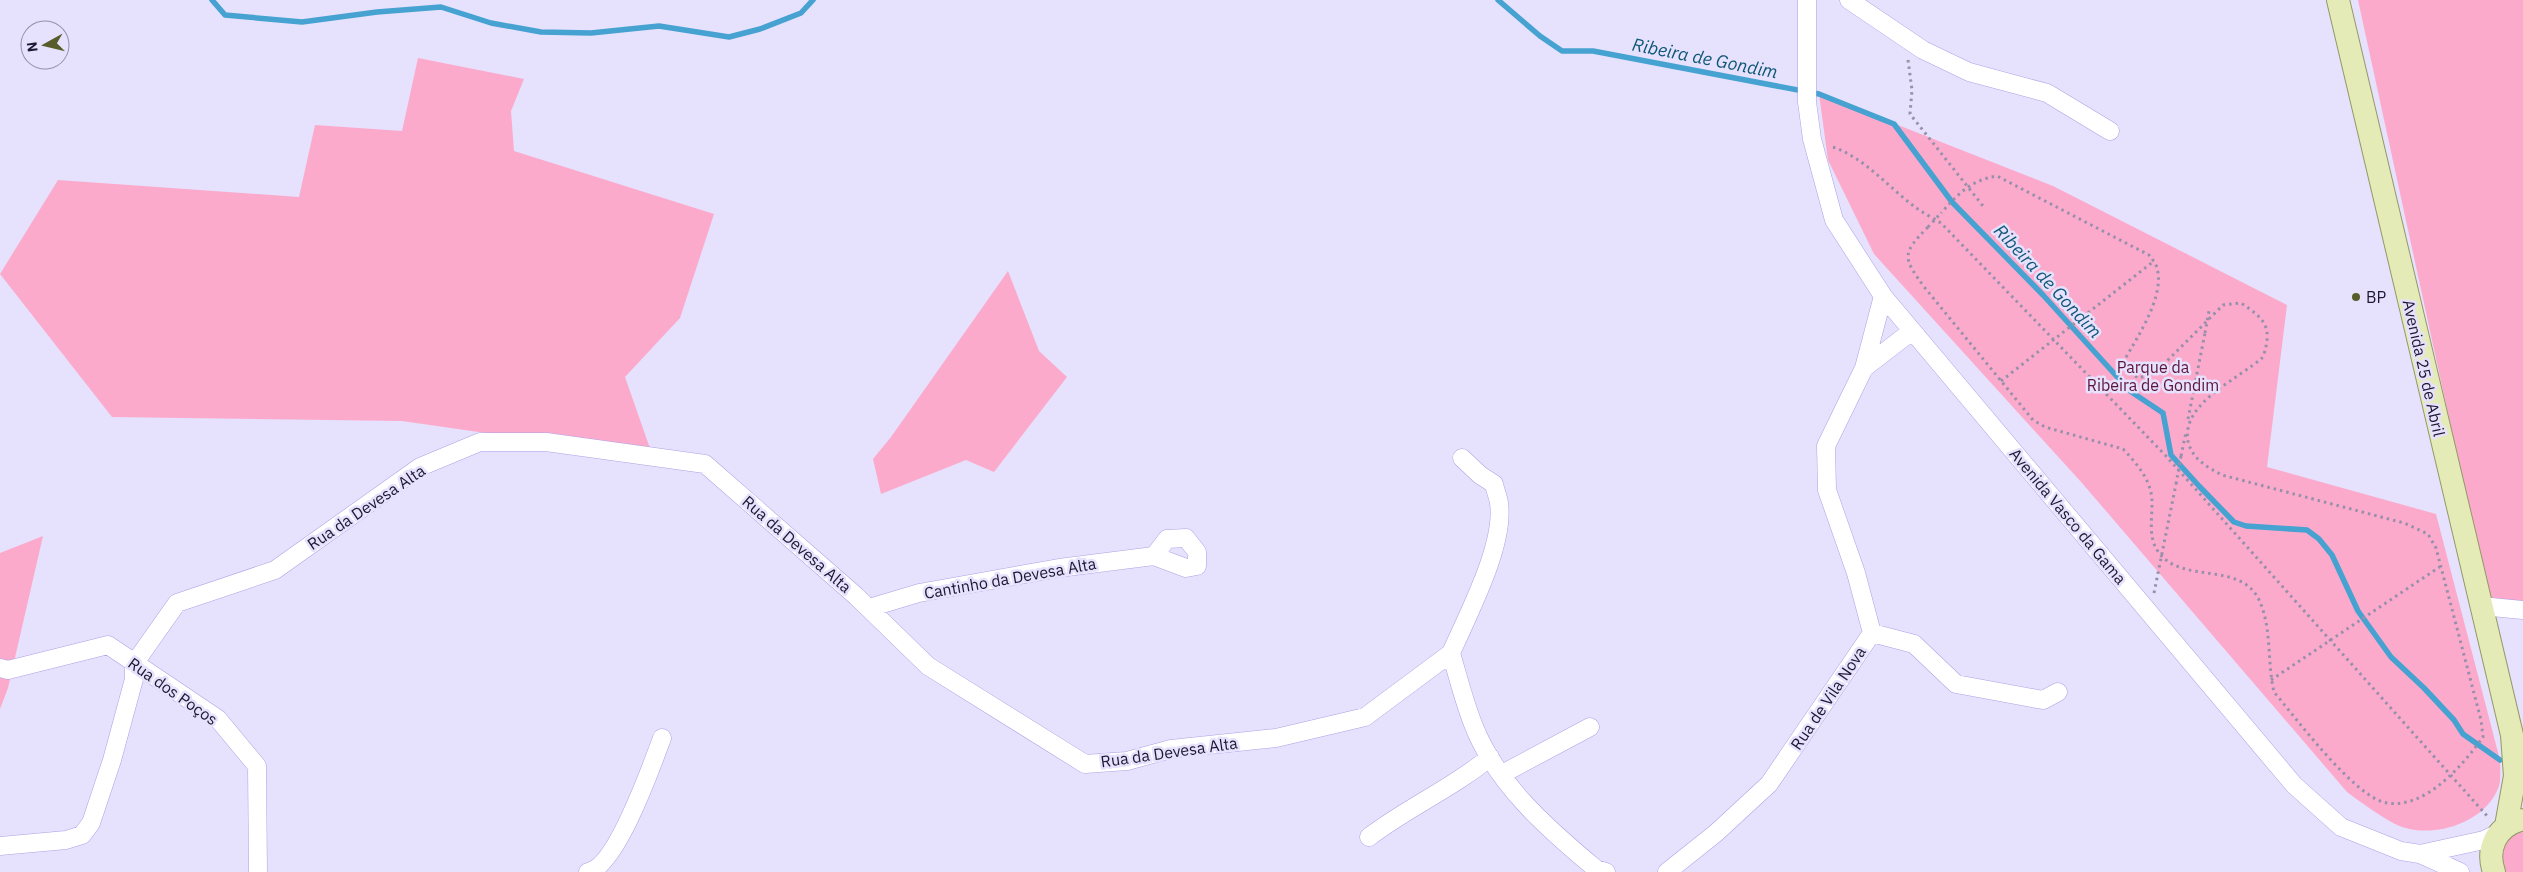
<svg xmlns="http://www.w3.org/2000/svg" width="2523" height="872" viewBox="0 0 2523 872" font-family="'IBM Plex Sans',sans-serif">
  <rect width="100%" height="100%" fill="#e6e1fd"/>
  <!-- green -->
  <path fill="#fcaacc" d="M2358,0H2523V601L2489,602Z
    M418,58L524,79L511,111L514,151L714,214L680,318L625,377L653,457L402,421L112,417L0,274L58,180L299,197L315,125L402,131Z
    M1819,94L2053,186L2287,305L2267,467L2436,514L2500,760C2500,768 2501,779 2499,786C2486,824 2429,841 2395,824C2378,815 2362,803 2347,792L2082,483L1874,254L1828,160Z
    M1008,271L1039,351L1067,377L994,472L966,460L881,494L873,459L891,437Z
    M43,536L8,688L0,709V553Z
    M2523,832V872H2506C2497,856 2504,836 2523,832Z"/>
  <g fill="none" stroke-linecap="round" stroke-linejoin="round">
    <!-- stream -->
    <path stroke="#46a2d0" stroke-width="5.5" d="M212,0L225,15L302,22L377,12L441,7L491,23L541,32L591,33L659,26L729,37L760,29L801,13L813,0
      M1498,0L1540,36L1562,51H1593L1819,94L1894,124L1952,202L2043,295L2130,391L2163,413L2171,455L2199,486L2234,522L2246,526L2307,530L2319,539L2332,555L2358,611L2391,657L2424,688L2454,720L2463,734L2500,760"/>
    <!-- minor casing -->
    <g stroke="#afa1e5" stroke-width="19">
      <path id="minor" d="M1807,0V102L1812,139L1834,220L1883,296L2294,785L2341,827L2401,851L2420,854L2460,872
        M1849,0L1923,50L1969,72L2047,93L2110,131
        M1864,368L1912,331
        M2481,606L2523,610
        M869,608L919,593L1059,568L1154,556L1186,568L1197,566V552L1186,538L1167,539L1154,556
        M1872,633L1914,644L1956,684L2043,700L2058,692
        M1451,653C1458,677 1464,701 1473,724C1496,784 1548,829 1596,869L1606,872
        M1451,653C1468,614 1505,545 1499,503C1498,496 1495,490 1494,484L1480,475L1462,458
        M0,668L8,670L108,645L218,719L257,766L258,872
        M1502,774L1590,727
        M1369,837C1408,807 1453,788 1490,757
        M0,846L66,840L82,835L91,823L112,760L134,679V664L177,603L275,570L420,467L480,442H546L705,464L856,596L928,666L1085,764L1127,761L1171,749L1276,738L1365,717L1451,653
        M2420,854L2484,840L2497,834
        M588,872C616,867 652,765 662,738
        M1667,872L1716,833L1769,784L1872,633L1856,573L1827,490L1826,446L1864,368L1883,296"/>
    </g>
    <!-- major casing -->
    <g stroke="#949869" stroke-width="24">
      <path id="major" d="M2338,0L2512,735L2515,776L2506,826
        M2494,872C2486,849 2496,827 2520,820"/>
    </g>
    <!-- path -->
    <path stroke="#9690ab" stroke-width="3" stroke-dasharray="2.5 4" stroke-linecap="butt" d="M1908,60L1912,90L1910,114L1983,206
      M1833,147C1865,158 1888,187 1915,207C1923,213 1933,218 1941,223L2166,456L2488,817
      M1928,227C1901,254 1903,258 1925,288L2033,420L2045,427L2123,449C2138,465 2153,482 2152,505C2152,521 2148,538 2159,553C2184,585 2242,560 2260,602C2272,630 2267,663 2274,692C2296,718 2355,798 2387,803C2426,809 2463,765 2483,737L2481,720L2436,548L2428,534L2404,523L2222,475C2207,467 2192,459 2188,441C2181,403 2239,379 2263,357C2273,327 2265,319 2241,303L2223,305L2164,364L2151,375L2138,378L2127,370L2125,359C2138,336 2165,296 2157,268C2156,264 2152,259 2149,255L1997,176C1971,180 1958,194 1941,213
      M2001,381L2154,261
      M2188,419L2205,333
      M2181,456L2186,432
      M2154,593L2176,484
      M2271,680L2441,566"/>
    <!-- minor -->
    <use href="#minor" stroke="#fff" stroke-width="18"/>
    <!-- major -->
    <use href="#major" stroke="#e5ebb7" stroke-width="22"/>
    <!-- path-bridge -->
    <path stroke="#9690ab" stroke-width="3" stroke-dasharray="2.5 4" stroke-linecap="butt" d="M1928,227L1941,213
      M2205,333L2209,311
      M2176,484L2181,456"/>
  </g>
  <!-- markers -->
  <circle fill="#575c2a" stroke="#e6e1fd" stroke-width="2" cx="2356" cy="297" r="5"/>
  <g text-anchor="middle" dominant-baseline="central" stroke-width="5" stroke-linejoin="round" paint-order="stroke">
    <!-- poi labels -->
    <g font-size="16" fill="#1d1730" stroke="#e6e1fd" text-anchor="start">
      <text x="2366" y="297">BP</text>
    </g>
    <!-- park labels -->
    <g font-size="16" fill="#5d143a" stroke="#e6e1fd">
      <text x="2153" y="367">Parque da<tspan x="2153" dy="18">Ribeira de Gondim</tspan></text>
    </g>
    <!-- street labels -->
    <g font-size="16" fill="#1d1730" stroke="#e6e1fd">
      <text transform="translate(2424 368) rotate(77)">Avenida 25 de Abril</text>
      <text transform="translate(366 507) rotate(-34)">Rua da Devesa Alta</text>
      <text transform="translate(2068 516) rotate(50)">Avenida Vasco da Gama</text>
      <text transform="translate(797 544) rotate(41)">Rua da Devesa Alta</text>
      <text transform="translate(1010 578) rotate(-10)">Cantinho da Devesa Alta</text>
      <text transform="translate(173 691) rotate(35)">Rua dos Poços</text>
      <text transform="translate(1828 698) rotate(-56)">Rua de Vila Nova</text>
      <text transform="translate(1169 752) rotate(-8)">Rua da Devesa Alta</text>
    </g>
    <!-- water labels -->
    <g font-size="18" font-style="italic" fill="#0e5777" stroke="#e6e1fd">
      <text transform="translate(1705 58) rotate(11)">Ribeira de Gondim</text>
      <text transform="translate(2048 281) rotate(47)">Ribeira de Gondim</text>
    </g>
  </g>
  <!-- north arrow -->
  <g transform="translate(45 45) rotate(262)"><circle r="24" fill="#e6e1fd" stroke="#9690ab"/>
  <path d="M0-4L9 19L0 12L-9 19Z" fill="#575c2a"/>
  <text y="-8" font-size="14" font-weight="bold" text-anchor="middle" fill="#1d1730">N</text>
  </g>
</svg>
